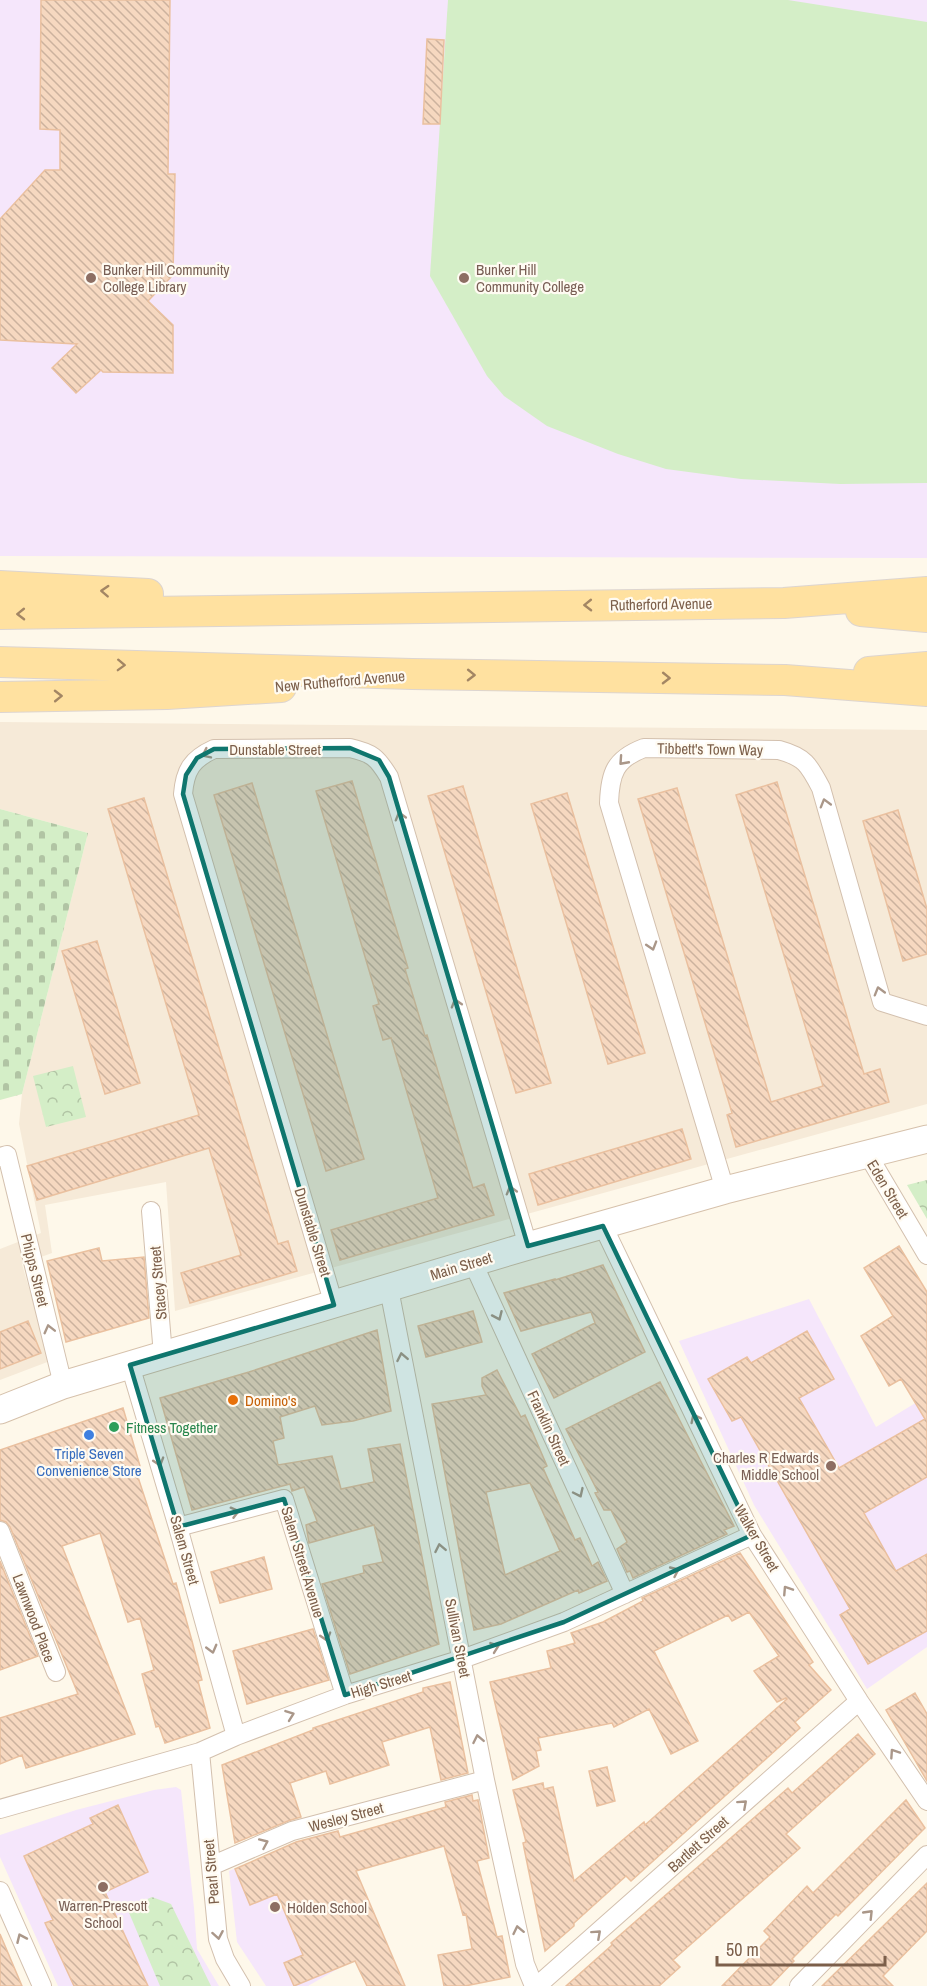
<svg xmlns="http://www.w3.org/2000/svg" width="927" height="1986" viewBox="0 0 927 1986" font-family="'Archivo Narrow',sans-serif">
  <defs>
    <pattern id="forest-crowns" width="20" height="18" patternUnits="userSpaceOnUse" patternTransform="scale(1.5)"><rect width="20" height="18" fill="#d4eec7"/><path d="M2 6a3 3 0 1 1 6 0M12 15a3 3 0 1 1 6 0" fill="none" stroke="#b1c4a4"/></pattern>
    <pattern id="cemetery-stones" width="16" height="16" patternUnits="userSpaceOnUse" patternTransform="scale(1.5)"><rect width="16" height="16" fill="#d4eec7"/><path d="M2 7V4a2 2 0 0 1 4 0v3zM10 15v-3a2 2 0 0 1 4 0v3z" fill="#b1c4a4"/></pattern>
    <pattern id="building-back-hatch" width="6" height="6" patternUnits="userSpaceOnUse" patternTransform="scale(1.5)"><rect width="6" height="6" fill="#f6d8c0"/><path d="M-1 5l2 2M0 0l6 6M5-1l2 2" fill="none" stroke="#ccb29e"/></pattern>
  </defs>
  <rect width="100%" height="100%" fill="#fef8ea"/>
  <!-- residential -->
  <path fill="#f6ead8" d="M0,722L927,730V1104L175,1311L166,1182L45,1205L52,1253L22,1264L50,1361L0,1380V1249L41,1233L19,1124L22,1094L88,833L0,809Z"/>
  <!-- education -->
  <path fill="#f5e6fb" d="M0,0H927V558L0,556Z
    M809,1299L876,1427L927,1396V1647L867,1689L754,1505L679,1341Z
    M176,1787L181,1790L194,1908L197,1949L219,1986H58L0,1857V1835L76,1810L154,1790Z
    M292,1845L341,1967L308,1986H266L237,1942L229,1871Z"/>
  <!-- forest -->
  <path fill="url(#forest-crowns)" d="M73,1066L86,1117L46,1127L33,1076Z
    M927,1180V1219L907,1185Z
    M152,1897L171,1904L211,1986H160L127,1908Z"/>
  <!-- cemetery -->
  <path fill="url(#cemetery-stones)" d="M0,809L88,833L22,1094L0,1100Z"/>
  <!-- pitch -->
  <path fill="#d4eec7" d="M448,0H788L927,22V483L840,484L741,479L666,469L618,454L547,426L504,396L487,376L430,276Z"/>
  <!-- building -->
  <path fill="url(#building-back-hatch)" stroke="#eac09f" stroke-width="1.5" fill-rule="evenodd" d="M41,0H170L168,174H175L173,275L148,301L173,325V373L103,372L101,370L76,393L52,368L77,344L0,340V219L45,170H60V130L40,129Z
    M427,39L444,40L440,124H423Z
    M352,781L408,968L405,969L425,1036L427,1035L473,1188L484,1184L494,1215L340,1260L331,1230L438,1198L391,1038L383,1040L373,1006L379,1004L316,791Z
    M777,782L864,1074L880,1069L889,1102L736,1147L727,1115L732,1113L638,799L677,788L771,1102L823,1086L736,795Z
    M252,783L364,1159L326,1171L214,795Z
    M463,786L551,1083L516,1093L428,796Z
    M567,793L645,1053L608,1064L531,804Z
    M144,798L278,1244L288,1241L297,1271L190,1303L181,1273L241,1255L209,1148L37,1200L27,1166L199,1115L108,809Z
    M898,810L927,909V954L903,961L863,821Z
    M97,941L140,1083L105,1094L62,951Z
    M682,1129L691,1159L538,1205L529,1174Z
    M899,1246L927,1292V1477L864,1513L896,1571L927,1554V1631L868,1664L840,1615L850,1609L741,1417L732,1421L708,1379L747,1357L751,1363L807,1331L834,1379L799,1398L839,1468L925,1419L901,1379L889,1386L861,1336L893,1316L864,1268Z
    M99,1248L102,1261L144,1257L149,1318L66,1342L47,1261Z
    M603,1265L645,1352L554,1398L532,1354L595,1323L591,1312L521,1331L504,1293L555,1279V1280Z
    M473,1311L482,1342L426,1357L418,1326Z
    M28,1321L41,1353L0,1369V1332Z
    M377,1330L391,1411L353,1421L322,1425L315,1406L280,1417L284,1438L273,1441L278,1465L332,1456L341,1489L374,1482L368,1449L400,1444L439,1644L350,1674L322,1584L364,1573L363,1566L383,1562L374,1525L309,1543L306,1525L317,1521L304,1487L292,1491L290,1484L192,1510L160,1398L249,1372Z
    M497,1370L521,1417L525,1415L547,1466L543,1468L575,1540L580,1538L592,1566L598,1562L607,1581L579,1593L578,1590L501,1624L474,1630L432,1404L486,1395L482,1386V1378ZM530,1483L560,1551L505,1575L486,1492Z
    M660,1382L734,1526L724,1530L727,1534L633,1578L630,1571L627,1572L617,1549L627,1542L611,1510H604L595,1493L598,1492L566,1429Z
    M123,1408L140,1466L135,1468L173,1584L176,1583L192,1641L202,1680L198,1681L210,1728L165,1743L159,1726L156,1727L142,1674L154,1670L140,1618L128,1622L100,1533L62,1546L135,1734L26,1768L22,1755L0,1764V1718L78,1694L10,1527L6,1522L0,1520V1450Z
    M740,1553L813,1662L809,1665L831,1690L795,1722L800,1728L631,1881L626,1876L574,1923V1926L545,1951L523,1843L526,1842L513,1790L543,1783L544,1789L553,1787L574,1881L644,1822L645,1825L787,1699L786,1698L777,1702L754,1671L779,1656L749,1612L732,1621L728,1615L654,1651L698,1741L671,1754L649,1709L614,1727L612,1723L538,1738L541,1750L536,1751L539,1766L513,1780L490,1682L551,1668L547,1651L575,1643L571,1633L603,1622L643,1601L642,1598Z
    M264,1557L272,1589L220,1603L211,1572Z
    M0,1561L38,1656L0,1670Z
    M313,1629L329,1680L247,1704L233,1651Z
    M450,1682L468,1773L441,1780L430,1727L382,1742L389,1765L330,1784L326,1771L290,1783L301,1817L288,1821L235,1843L222,1765L313,1730V1728L423,1692V1688Z
    M915,1693L927,1714V1781L886,1710Z
    M858,1734L875,1754L786,1834L800,1848L673,1960L680,1967L659,1986H566L612,1945L611,1943L788,1788L792,1793Z
    M607,1767L615,1801L597,1806L589,1771Z
    M472,1795L473,1801L478,1800L489,1858L477,1861L497,1937L502,1936L510,1977L465,1986H444L438,1955L472,1949L466,1914L463,1915L444,1846L356,1871L405,1986H367L355,1961L294,1986L284,1963L303,1955L277,1894L250,1905L235,1869L296,1842L338,1831L340,1837L446,1807L445,1802Z
    M906,1800L925,1828L838,1916L836,1914L792,1959L794,1961L770,1986H722L770,1937L764,1931L807,1886L813,1893Z
    M118,1805L148,1872L105,1892L148,1986H74L45,1923L53,1920L24,1856L93,1824L90,1818Z
    M927,1883V1931L883,1976L893,1986H822Z
    M0,1934L22,1986H0Z"/>
  <g fill="none" stroke-linecap="round" stroke-linejoin="round">
    <!-- street casing -->
    <g stroke="#d3c0ae" stroke-width="20">
      <path id="street" d="M868,1155L927,1255
        M0,1157L7,1155L63,1385
        M725,1190L609,803C610,773 615,759 644,748L779,750C805,757 809,765 821,788L882,1002L927,1016
        M151,1211L163,1355
        M603,1226L752,1535L859,1701L927,1801
        M473,1263L625,1594
        M389,1289L485,1780L525,1964L534,1986
        M334,1305L183,794C185,770 192,759 214,749L350,748C372,753 377,757 389,777L528,1246
        M130,1365L178,1527L236,1736
        M178,1527L284,1499L345,1695
        M0,1531L56,1672
        M200,1752L218,1939L225,1959L241,1986
        M0,1809L200,1752L236,1736L345,1695L462,1659L564,1622L752,1535
        M211,1866L292,1831L485,1780
        M0,1891L42,1986
        M537,1986L859,1701
        M799,1986L927,1855"/>
    </g>
    <!-- secondary casing -->
    <g stroke="#d6c1ab" stroke-width="29">
      <path id="secondary" d="M0,1410L63,1385L528,1246L725,1190L927,1139"/>
    </g>
    <!-- primary casing -->
    <g stroke="#ddd5d0" stroke-width="32">
      <path id="primary" d="M0,586L148,594
        M861,611L927,617
        M0,614L784,603L927,592
        M0,662L412,674L785,680L927,691
        M869,672L927,667
        M0,697L167,694L281,687"/>
    </g>
    <!-- street -->
    <use href="#street" stroke="#fff" stroke-width="18"/>
    <!-- secondary -->
    <use href="#secondary" stroke="#fff" stroke-width="27"/>
    <!-- primary -->
    <use href="#primary" stroke="#ffe1a0" stroke-width="30"/>
  </g>
  <!-- one-way arrows -->
  <defs><path id="oneway-chevron" d="M-2-3.5L2.5 0L-2 3.5" fill="none" stroke-width="1.6" stroke-linecap="round" stroke-linejoin="round" transform="scale(1.5)"/></defs>
  <g stroke="#a38664">
    <use href="#oneway-chevron" transform="translate(105 591) rotate(-177)"/>
    <use href="#oneway-chevron" transform="translate(588 605) rotate(179)"/>
    <use href="#oneway-chevron" transform="translate(21 614) rotate(179)"/>
    <use href="#oneway-chevron" transform="translate(121 665) rotate(2)"/>
    <use href="#oneway-chevron" transform="translate(471 675) rotate(1)"/>
    <use href="#oneway-chevron" transform="translate(666 678) rotate(1)"/>
    <use href="#oneway-chevron" transform="translate(58 696) rotate(-1)"/>
  </g>
  <g stroke="#aa9789">
    <use href="#oneway-chevron" transform="translate(206 754) rotate(154)"/>
    <use href="#oneway-chevron" transform="translate(623 761) rotate(132)"/>
    <use href="#oneway-chevron" transform="translate(825 803) rotate(-106)"/>
    <use href="#oneway-chevron" transform="translate(400 816) rotate(-106)"/>
    <use href="#oneway-chevron" transform="translate(652 946) rotate(73)"/>
    <use href="#oneway-chevron" transform="translate(879 991) rotate(-106)"/>
    <use href="#oneway-chevron" transform="translate(456 1003) rotate(-107)"/>
    <use href="#oneway-chevron" transform="translate(511 1190) rotate(-106)"/>
    <use href="#oneway-chevron" transform="translate(498 1316) rotate(66)"/>
    <use href="#oneway-chevron" transform="translate(49 1329) rotate(-104)"/>
    <use href="#oneway-chevron" transform="translate(402 1357) rotate(-101)"/>
    <use href="#oneway-chevron" transform="translate(695 1418) rotate(-116)"/>
    <use href="#oneway-chevron" transform="translate(159 1462) rotate(73)"/>
    <use href="#oneway-chevron" transform="translate(579 1493) rotate(65)"/>
    <use href="#oneway-chevron" transform="translate(235 1512) rotate(-15)"/>
    <use href="#oneway-chevron" transform="translate(440 1548) rotate(-101)"/>
    <use href="#oneway-chevron" transform="translate(675 1571) rotate(-25)"/>
    <use href="#oneway-chevron" transform="translate(787 1590) rotate(-123)"/>
    <use href="#oneway-chevron" transform="translate(326 1637) rotate(73)"/>
    <use href="#oneway-chevron" transform="translate(495 1647) rotate(-20)"/>
    <use href="#oneway-chevron" transform="translate(212 1649) rotate(75)"/>
    <use href="#oneway-chevron" transform="translate(290 1715) rotate(-20)"/>
    <use href="#oneway-chevron" transform="translate(478 1739) rotate(-101)"/>
    <use href="#oneway-chevron" transform="translate(894 1753) rotate(-124)"/>
    <use href="#oneway-chevron" transform="translate(743 1804) rotate(-42)"/>
    <use href="#oneway-chevron" transform="translate(264 1843) rotate(-24)"/>
    <use href="#oneway-chevron" transform="translate(869 1914) rotate(-46)"/>
    <use href="#oneway-chevron" transform="translate(518 1930) rotate(-102)"/>
    <use href="#oneway-chevron" transform="translate(597 1934) rotate(-42)"/>
    <use href="#oneway-chevron" transform="translate(218 1935) rotate(80)"/>
    <use href="#oneway-chevron" transform="translate(21 1938) rotate(-114)"/>
  </g>
  <!-- marked area -->
  <path fill="#0f766e" fill-opacity="0.2" stroke="#0f766e" stroke-width="4.5" stroke-linejoin="round" d="M350,748L379,760L389,777L528,1246L603,1226L752,1535L564,1622L345,1695L284,1499L178,1527L130,1365L334,1305L183,794L186,775L197,758L214,749Z"/>
  <!-- markers -->
  <g fill="#8d6e63" stroke="#fffbf2" stroke-width="2">
    <circle cx="91" cy="278" r="6"/>
    <circle cx="464" cy="278" r="6"/>
    <circle cx="831" cy="1466" r="6"/>
    <circle cx="103" cy="1887" r="6"/>
    <circle cx="275" cy="1907" r="6"/>
  </g>
  <circle fill="#e8710a" stroke="#fffbf2" stroke-width="2" cx="233" cy="1400" r="6"/>
  <circle fill="#2e9e5b" stroke="#fffbf2" stroke-width="2" cx="114" cy="1427" r="6"/>
  <circle fill="#3f7fe0" stroke="#fffbf2" stroke-width="2" cx="89" cy="1435" r="6"/>
  <g text-anchor="middle" dominant-baseline="central" stroke-width="4.5" stroke-linejoin="round" paint-order="stroke">
    <!-- education labels -->
    <g font-size="15" fill="#785e54" stroke="#fffbf2" text-anchor="start">
      <text x="103" y="269">Bunker Hill Community<tspan x="103" dy="17">College Library</tspan></text>
      <text x="476" y="269">Bunker Hill<tspan x="476" dy="17">Community College</tspan></text>
      <text x="819" y="1457" text-anchor="end">Charles R Edwards<tspan x="819" dy="17">Middle School</tspan></text>
      <text x="103" y="1905" text-anchor="middle">Warren-Prescott<tspan x="103" dy="17">School</tspan></text>
      <text x="287" y="1907">Holden School</text>
    </g>
    <!-- street labels -->
    <g font-size="15" fill="#7c5f4a" stroke="#fffbf2">
      <text transform="translate(661 604) rotate(-1)">Rutherford Avenue</text>
      <text transform="translate(340 681) rotate(-5)">New Rutherford Avenue</text>
      <text x="275" y="749">Dunstable Street</text>
      <text transform="translate(710 749) rotate(1)">Tibbett's Town Way</text>
      <text transform="translate(888 1189) rotate(59)">Eden Street</text>
      <text transform="translate(313 1232) rotate(73)">Dunstable Street</text>
      <text transform="translate(461 1266) rotate(-17)">Main Street</text>
      <text transform="translate(35 1270) rotate(76)">Phipps Street</text>
      <text transform="translate(158 1283) rotate(-95)">Stacey Street</text>
      <text transform="translate(549 1428) rotate(65)">Franklin Street</text>
      <text transform="translate(757 1538) rotate(60)">Walker Street</text>
      <text transform="translate(185 1550) rotate(74)">Salem Street</text>
      <text transform="translate(303 1562) rotate(73)">Salem Street Avenue</text>
      <text transform="translate(34 1618) rotate(69)">Lawnwood Place</text>
      <text transform="translate(458 1638) rotate(79)">Sullivan Street</text>
      <text transform="translate(381 1684) rotate(-17)">High Street</text>
      <text transform="translate(346 1817) rotate(-15)">Wesley Street</text>
      <text transform="translate(698 1844) rotate(-42)">Bartlett Street</text>
      <text transform="translate(211 1872) rotate(-95)">Pearl Street</text>
    </g>
    <!-- food labels -->
    <g font-size="15" fill="#c56008" stroke="#fffbf2" text-anchor="start">
      <text x="245" y="1400">Domino's</text>
    </g>
    <!-- leisure labels -->
    <g font-size="15" fill="#27864d" stroke="#fffbf2" text-anchor="start">
      <text x="126" y="1427">Fitness Together</text>
    </g>
    <!-- shop labels -->
    <g font-size="15" fill="#366cbe" stroke="#fffbf2">
      <text x="89" y="1453">Triple Seven<tspan x="89" dy="17">Convenience Store</tspan></text>
    </g>
  </g>
  <!-- scale -->
  <path d="M717 1956v9h168v-9" fill="none" stroke="#7c5f4a" stroke-width="3"/>
  <text x="726" y="1956" font-size="18" fill="#7c5f4a" stroke="#fffbf2" stroke-width="4.5" paint-order="stroke">50 m</text>
</svg>
